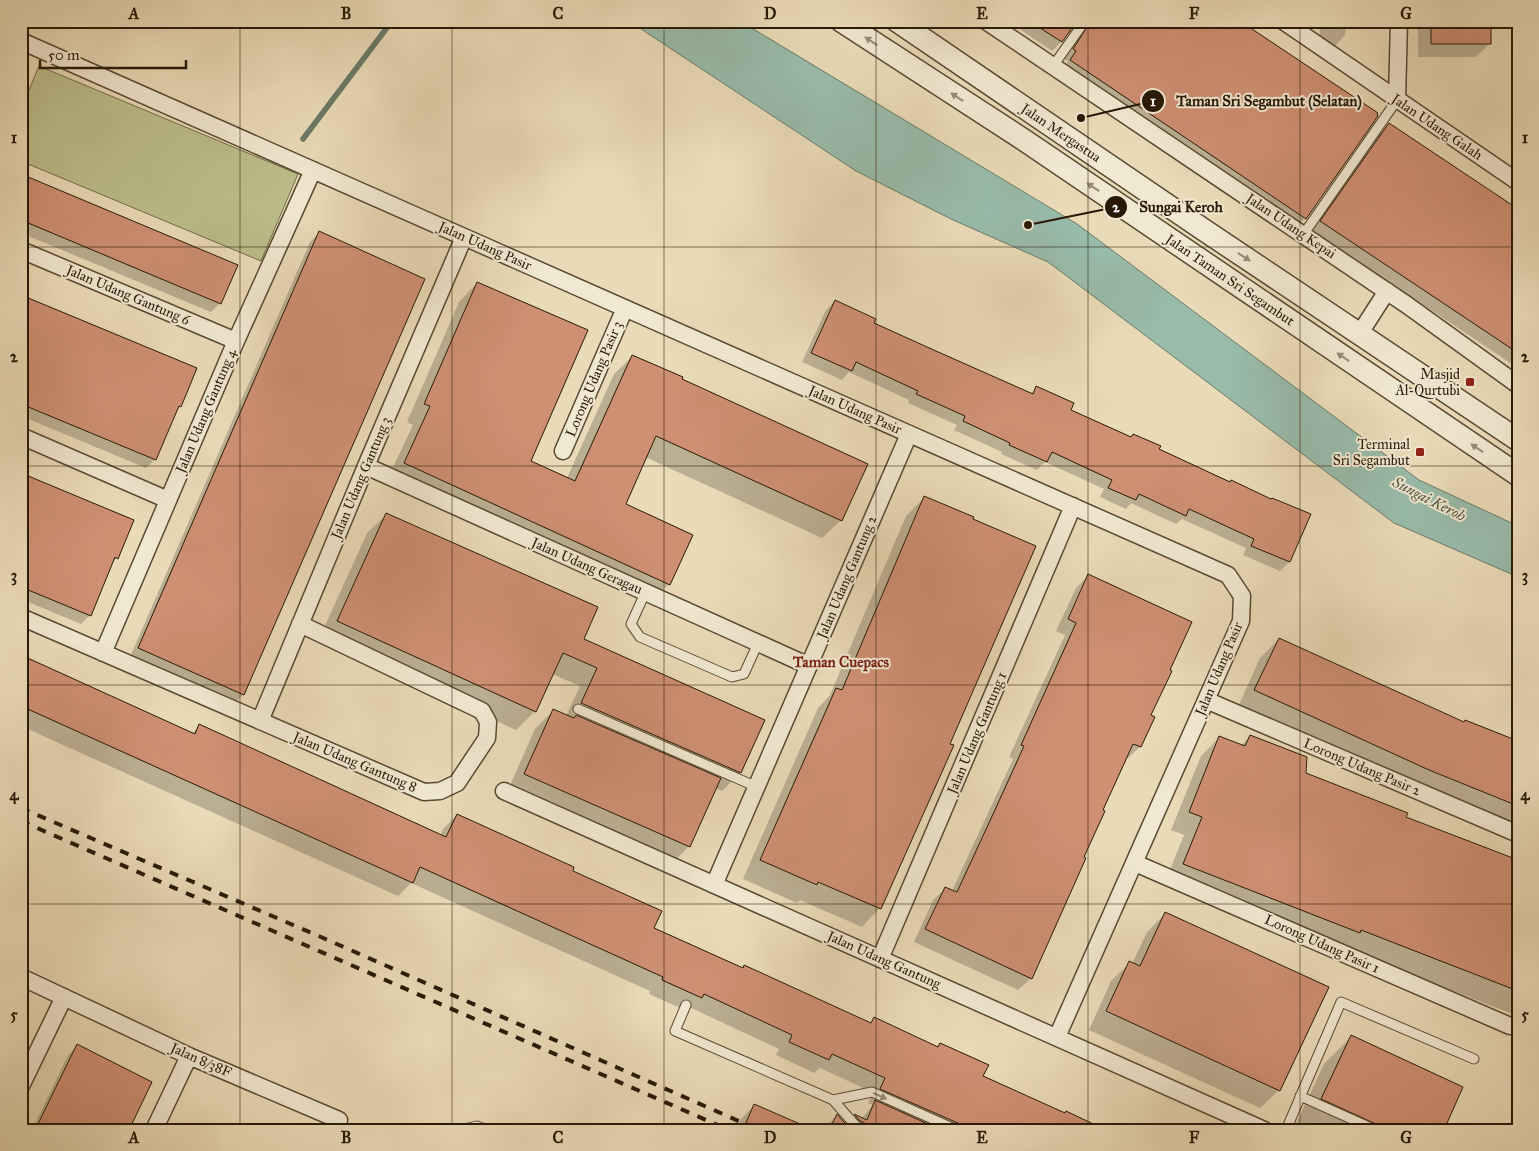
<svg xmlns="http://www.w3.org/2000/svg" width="1539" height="1151" viewBox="0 0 1539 1151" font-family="'IM FELL Great Primer',serif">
  <rect width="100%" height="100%" fill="#eadbb8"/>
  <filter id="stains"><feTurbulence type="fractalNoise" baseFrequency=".004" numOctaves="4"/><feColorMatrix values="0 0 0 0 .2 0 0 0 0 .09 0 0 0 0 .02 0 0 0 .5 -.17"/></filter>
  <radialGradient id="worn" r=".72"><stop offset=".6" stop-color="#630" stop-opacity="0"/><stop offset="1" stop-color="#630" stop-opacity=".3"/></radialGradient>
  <!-- green -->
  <path fill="#bcbe8b" stroke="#726c48" d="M39,66L298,174L261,261L21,161V109Z"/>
  <!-- water -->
  <path fill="#98bbaa" stroke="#6b7a68" d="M629,21H740L1077,224L1419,480L1518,526V577L1394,523L1048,262L951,219L856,171Z"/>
  <!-- shadow -->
  <path fill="#0003" d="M1008,21H1238L1305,218L1296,227L1062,70L1068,61L1064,59L1082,34V28L1079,24H1074L1061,42L1052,51Z
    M1320,21H1383L1376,28H1346L1345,35L1336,45L1319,44Z
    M1418,21H1490V43L1476,57H1418Z
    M1389,124L1518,210V368L1312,231L1380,133Z
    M21,176L220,303L211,312L21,233Z
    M319,233L423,279L243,695L234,704L130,657L310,242Z
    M477,283L530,461L567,478L614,374L633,356L680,380L841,520L822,538L645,457L624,504L669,584L650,602L386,482L413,425L407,422L459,302Z
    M21,296L180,406L175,411L155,459L146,468L21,416Z
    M835,301L872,324L1030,394L1037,388L1070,410L1271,500L1310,515L1289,562L1280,571L1243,555L1246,548L1182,519L1176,524L1131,503L1126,509L1100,497L1104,489L1045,462L1037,470L1001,454L1002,452L954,430L957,425L908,403L909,400L849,372L842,380L802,362L826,310Z
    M21,475L117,558L111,564L90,615L81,624L21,599Z
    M924,498L948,744L880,908L862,927L800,900L797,903L743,879L818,708L830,695L906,516Z
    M386,515L583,640L740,773L722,791L715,788L689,846L671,865L507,792L535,729L554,710L566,716L580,686L552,674L535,711L516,730L319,639L367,533Z
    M1088,576L1150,715L1153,717L1140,747L1127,759L1125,758L1031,978L1018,990L914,942L933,900L946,888L952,891L1013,759L1009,757L1065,635L1056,631L1076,588Z
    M1279,639L1464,723L1518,743V832L1237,709L1260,658Z
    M21,656L191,734L200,726L440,836L443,829L457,815L571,872L652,929L869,1024L874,1019L937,1047L940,1044L982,1077L1103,1130H823L837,1115L845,1125L854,1116L861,1119L873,1105L868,1103L872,1092L820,1068L814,1073L776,1055L779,1049L691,1008L687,1011L649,994L650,991L411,883L398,896L21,726Z
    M1250,736L1304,773L1404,818L1518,862V1016L1343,948L1165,882L1184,835L1171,830L1201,756L1220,737L1241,746Z
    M1165,914L1279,1090L1260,1108L1089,1030L1111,981L1130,963L1132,964L1147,932Z
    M21,1015L28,1018L21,1032Z
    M1351,1037L1442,1130H1304L1295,1126L1324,1064Z
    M77,1046L128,1130H32L68,1055Z
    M755,1105L811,1130H736L741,1119Z"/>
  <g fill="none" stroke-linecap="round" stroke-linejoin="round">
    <!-- stream -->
    <path stroke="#6b7a68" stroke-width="5.5" d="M303,139L392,21"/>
  </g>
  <!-- building -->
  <path fill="#ce8f73" stroke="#281905" d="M1029,21H1077L1062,42Z
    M1091,21H1240L1378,113L1377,115L1378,116L1306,219L1070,60L1076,51L1073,49Z
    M1431,21H1491V44H1431Z
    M1389,123L1518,209V353L1320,221Z
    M21,174L238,265L221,304L21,220Z
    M319,231L425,279L244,695L138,648Z
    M477,282L588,330L531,461L575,481L632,355L683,377L682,379L868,464L842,521L656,436L626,504L693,535L670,585L404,463L430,406L424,404Z
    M21,295L197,368L181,407L179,406L156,460L21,404Z
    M835,300L876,319L874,323L936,351L1033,394L1036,386L1074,403L1071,410L1131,437L1133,434L1161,446L1159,449L1230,482L1231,480L1271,499L1272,498L1311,514L1290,562L1251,546L1254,539L1189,509L1186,516L1139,494L1136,500L1108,488L1112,480L1052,452L1047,462L1009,445L1010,443L963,421L965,416L916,394L918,391L856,362L852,371L811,353Z
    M21,473L134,520L118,559L115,557L91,616L21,587Z
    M924,496L974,517L973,519L1036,546L950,744L954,745L881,909L818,882L817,885L760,860L836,688L842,690Z
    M386,513L598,607L584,639L765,720L741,773L581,703L597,668L563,653L536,712L337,621Z
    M1088,574L1192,622L1170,670L1172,671L1151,715L1155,717L1141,747L1133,744L1103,810L1105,811L1084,857L1086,858L1032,979L925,929L945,887L957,892L994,812L1024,746L1021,745L1076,623L1068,619Z
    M1279,638L1464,722L1465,720L1518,741V806L1429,770L1254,690Z
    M21,655L195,734L199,724L446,837L457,814L574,867L573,871L662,911L654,928L743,968L744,965L871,1023L874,1017L938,1047L940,1043L989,1065L983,1076L1065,1113L1066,1111L1106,1130H963L960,1124L880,1089L885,1078L832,1054L829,1060L789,1042L792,1035L704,994L702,998L662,980L663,977L420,867L413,883L21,706Z
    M553,709L574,718L576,715L721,778L690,847L524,774Z
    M1250,735L1307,757L1306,773L1408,813L1406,817L1518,860V991L1361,930L1360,933L1183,864L1202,817L1189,812L1219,736L1245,746Z
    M1165,912L1329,987L1280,1091L1106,1011L1129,961L1140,966Z
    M1351,1035L1463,1087L1444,1130H1389L1321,1099Z
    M77,1044L152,1082L129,1130H35Z
    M875,1100L941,1130H872L871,1126L860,1121L854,1114L867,1120Z
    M754,1104L814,1130H743Z
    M837,1114L851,1130H829Z"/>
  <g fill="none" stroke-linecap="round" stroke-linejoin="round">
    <!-- service casing -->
    <g stroke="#584a32" stroke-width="11">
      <path id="service" d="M1053,66L1085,21
        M1303,235L1397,100
        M645,593L631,624L640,637L732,677L744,674L758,643
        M578,709L757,787
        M686,1005L675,1031L833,1100L856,1126L866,1130
        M1300,1096L1376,1130
        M833,1100L872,1092L957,1130
        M460,1130L477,1126L487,1130
        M1286,1130L1341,1002L1474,1059"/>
    </g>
    <!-- minor casing -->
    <g stroke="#584a32" stroke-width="19">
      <path id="minor" d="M986,21L1407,305L1518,385
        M1283,21L1518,182
        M21,41L1228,575L1242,596L1241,621L1057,1037
        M1397,100L1399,21
        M21,250L236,341
        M1360,333L1387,291
        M21,436L168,500
        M563,451L625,308
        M366,466L809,666
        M21,617L424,792L440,791L457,783L487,738L488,722L482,711L300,624
        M103,653L236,341L313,170
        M1206,700L1518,834
        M260,721L366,466L464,237
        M504,791L1264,1130
        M1135,863L1510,1026
        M714,885L909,434
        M880,959L1073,506
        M21,977L189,1056L339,1120
        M21,1086L64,997
        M154,1130L189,1056"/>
    </g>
    <!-- tertiary casing -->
    <g stroke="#584a32" stroke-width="24">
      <path id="tertiary" d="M841,21L1024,140L1518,475
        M897,21L1204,230L1518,440"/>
    </g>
    <!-- service -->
    <use href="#service" stroke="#f1e8d1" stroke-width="9"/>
    <!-- minor -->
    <use href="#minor" stroke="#f1e8d1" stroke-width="16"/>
    <!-- tertiary -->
    <use href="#tertiary" stroke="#f1e8d1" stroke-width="21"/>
    <!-- rail -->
    <path stroke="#281905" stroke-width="4" stroke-dasharray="9 9" stroke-linecap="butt" d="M21,808L321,937L759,1130
      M21,821L729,1130"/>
  </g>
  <!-- one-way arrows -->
  <defs><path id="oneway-solid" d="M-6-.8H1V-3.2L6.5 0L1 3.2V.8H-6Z" transform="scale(1.25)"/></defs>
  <g fill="#978b75">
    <use href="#oneway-solid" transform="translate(871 41) rotate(-147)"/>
    <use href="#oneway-solid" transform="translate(957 97) rotate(-147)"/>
    <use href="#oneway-solid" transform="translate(1093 187) rotate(-146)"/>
    <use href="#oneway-solid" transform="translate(1244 257) rotate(33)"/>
    <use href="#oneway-solid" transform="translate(1343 357) rotate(-146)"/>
    <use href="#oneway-solid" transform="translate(1477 448) rotate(-146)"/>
    <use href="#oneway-solid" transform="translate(880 1096) rotate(24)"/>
  </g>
  <!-- grid -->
  <path fill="none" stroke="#281905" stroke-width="1" stroke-opacity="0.55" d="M240,21V1130M452,21V1130M664,21V1130M876,21V1130M1088,21V1130M1300,21V1130M21,247H1518M21,466H1518M21,685H1518M21,904H1518"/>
  <!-- markers -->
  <g fill="#8f2418" stroke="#f1e8d1" stroke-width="2">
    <rect x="1465" y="377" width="10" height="10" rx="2.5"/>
    <rect x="1415" y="447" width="10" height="10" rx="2.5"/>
  </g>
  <g text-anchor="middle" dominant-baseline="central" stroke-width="4" stroke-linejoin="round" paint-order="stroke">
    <!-- street labels -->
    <g font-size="14" fill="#281905" stroke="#f1e8d1">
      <text transform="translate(1437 127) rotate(34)">Jalan Udang Galah</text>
      <text transform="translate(1061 133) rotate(34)">Jalan Mergastua</text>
      <text transform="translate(1291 226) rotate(34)">Jalan Udang Kepai</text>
      <text transform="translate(485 246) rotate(24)">Jalan Udang Pasir</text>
      <text transform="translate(1230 280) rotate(34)">Jalan Taman Sri Segambut</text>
      <text transform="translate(128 295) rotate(23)">Jalan Udang Gantung 6</text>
      <text transform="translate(594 379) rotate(-67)">Lorong Udang Pasir 3</text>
      <text transform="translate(855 410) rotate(24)">Jalan Udang Pasir</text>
      <text transform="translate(206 411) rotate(-67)">Jalan Udang Gantung 4</text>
      <text transform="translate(361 478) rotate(-67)">Jalan Udang Gantung 3</text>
      <text transform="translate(587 566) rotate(24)">Jalan Udang Geragau</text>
      <text transform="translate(847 577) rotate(-67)">Jalan Udang Gantung 2</text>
      <text transform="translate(1219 669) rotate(-67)">Jalan Udang Pasir</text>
      <text transform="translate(977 733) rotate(-67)">Jalan Udang Gantung 1</text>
      <text transform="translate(355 762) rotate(23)">Jalan Udang Gantung 8</text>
      <text transform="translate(1362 767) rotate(23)">Lorong Udang Pasir 2</text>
      <text transform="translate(1322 944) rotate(24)">Lorong Udang Pasir 1</text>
      <text transform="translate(884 960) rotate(24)">Jalan Udang Gantung</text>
      <text transform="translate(201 1060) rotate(24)">Jalan 8/38F</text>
    </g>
    <!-- poi labels -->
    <g font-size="14" fill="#281905" stroke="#f1e8d1" text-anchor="end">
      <text x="1460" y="374">Masjid<tspan x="1460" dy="16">Al-Qurtubi</tspan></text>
      <text x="1410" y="444">Terminal<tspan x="1410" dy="16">Sri Segambut</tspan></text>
    </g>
    <!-- water labels -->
    <g font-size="15" font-style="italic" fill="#4f523f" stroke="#f1e8d1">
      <text transform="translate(1429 499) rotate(27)">Sungai Keroh</text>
    </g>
    <!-- neighbourhood labels -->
    <g font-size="15" font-weight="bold" fill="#7a1f14" stroke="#f1e8d1">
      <text x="841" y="662">Taman Cuepacs</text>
    </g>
  </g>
  <!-- callouts -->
  <path fill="none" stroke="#281905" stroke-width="2" d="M1081 118L1153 101M1028 225L1116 207"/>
  <g fill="#281905" stroke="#f1e8d1" stroke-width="2">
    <circle cx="1081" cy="118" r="5"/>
    <circle cx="1028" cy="225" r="5"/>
    <circle cx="1153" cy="101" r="12"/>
    <circle cx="1116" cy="207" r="12"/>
  </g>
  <g font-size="15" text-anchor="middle" font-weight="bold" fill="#fff">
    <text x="1153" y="106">1</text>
    <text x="1116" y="212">2</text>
  </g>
  <g font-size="15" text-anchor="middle" font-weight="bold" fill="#281905" stroke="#f1e8d1" stroke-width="4" stroke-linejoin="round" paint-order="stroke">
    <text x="1269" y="106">Taman Sri Segambut (Selatan)</text>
    <text x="1181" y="212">Sungai Keroh</text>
  </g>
  <!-- margin -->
  <rect width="1539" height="1151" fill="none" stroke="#eadbb8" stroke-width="55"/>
  <!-- scale -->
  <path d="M40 60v8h146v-8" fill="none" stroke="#281905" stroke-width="2.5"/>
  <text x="48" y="60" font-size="15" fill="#281905" stroke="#f1e8d1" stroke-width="4" paint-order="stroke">50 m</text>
  <rect x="28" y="28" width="1484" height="1096" fill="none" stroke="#281905" stroke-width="2"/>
  <g font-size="16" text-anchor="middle" font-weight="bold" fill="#281905">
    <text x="134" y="19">A</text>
    <text x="346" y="19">B</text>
    <text x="558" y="19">C</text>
    <text x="770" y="19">D</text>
    <text x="982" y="19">E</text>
    <text x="1194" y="19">F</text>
    <text x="1406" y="19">G</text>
    <text x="14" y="143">1</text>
    <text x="1525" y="143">1</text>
    <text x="14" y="362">2</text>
    <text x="1525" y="362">2</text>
    <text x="14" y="581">3</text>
    <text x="1525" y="581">3</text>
    <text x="14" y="800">4</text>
    <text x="1525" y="800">4</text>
    <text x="14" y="1020">5</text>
    <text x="1525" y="1020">5</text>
    <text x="134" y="1143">A</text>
    <text x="346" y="1143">B</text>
    <text x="558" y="1143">C</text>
    <text x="770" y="1143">D</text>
    <text x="982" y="1143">E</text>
    <text x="1194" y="1143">F</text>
    <text x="1406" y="1143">G</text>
  </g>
  <rect width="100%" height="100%" filter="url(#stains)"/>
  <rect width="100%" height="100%" fill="url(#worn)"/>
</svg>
